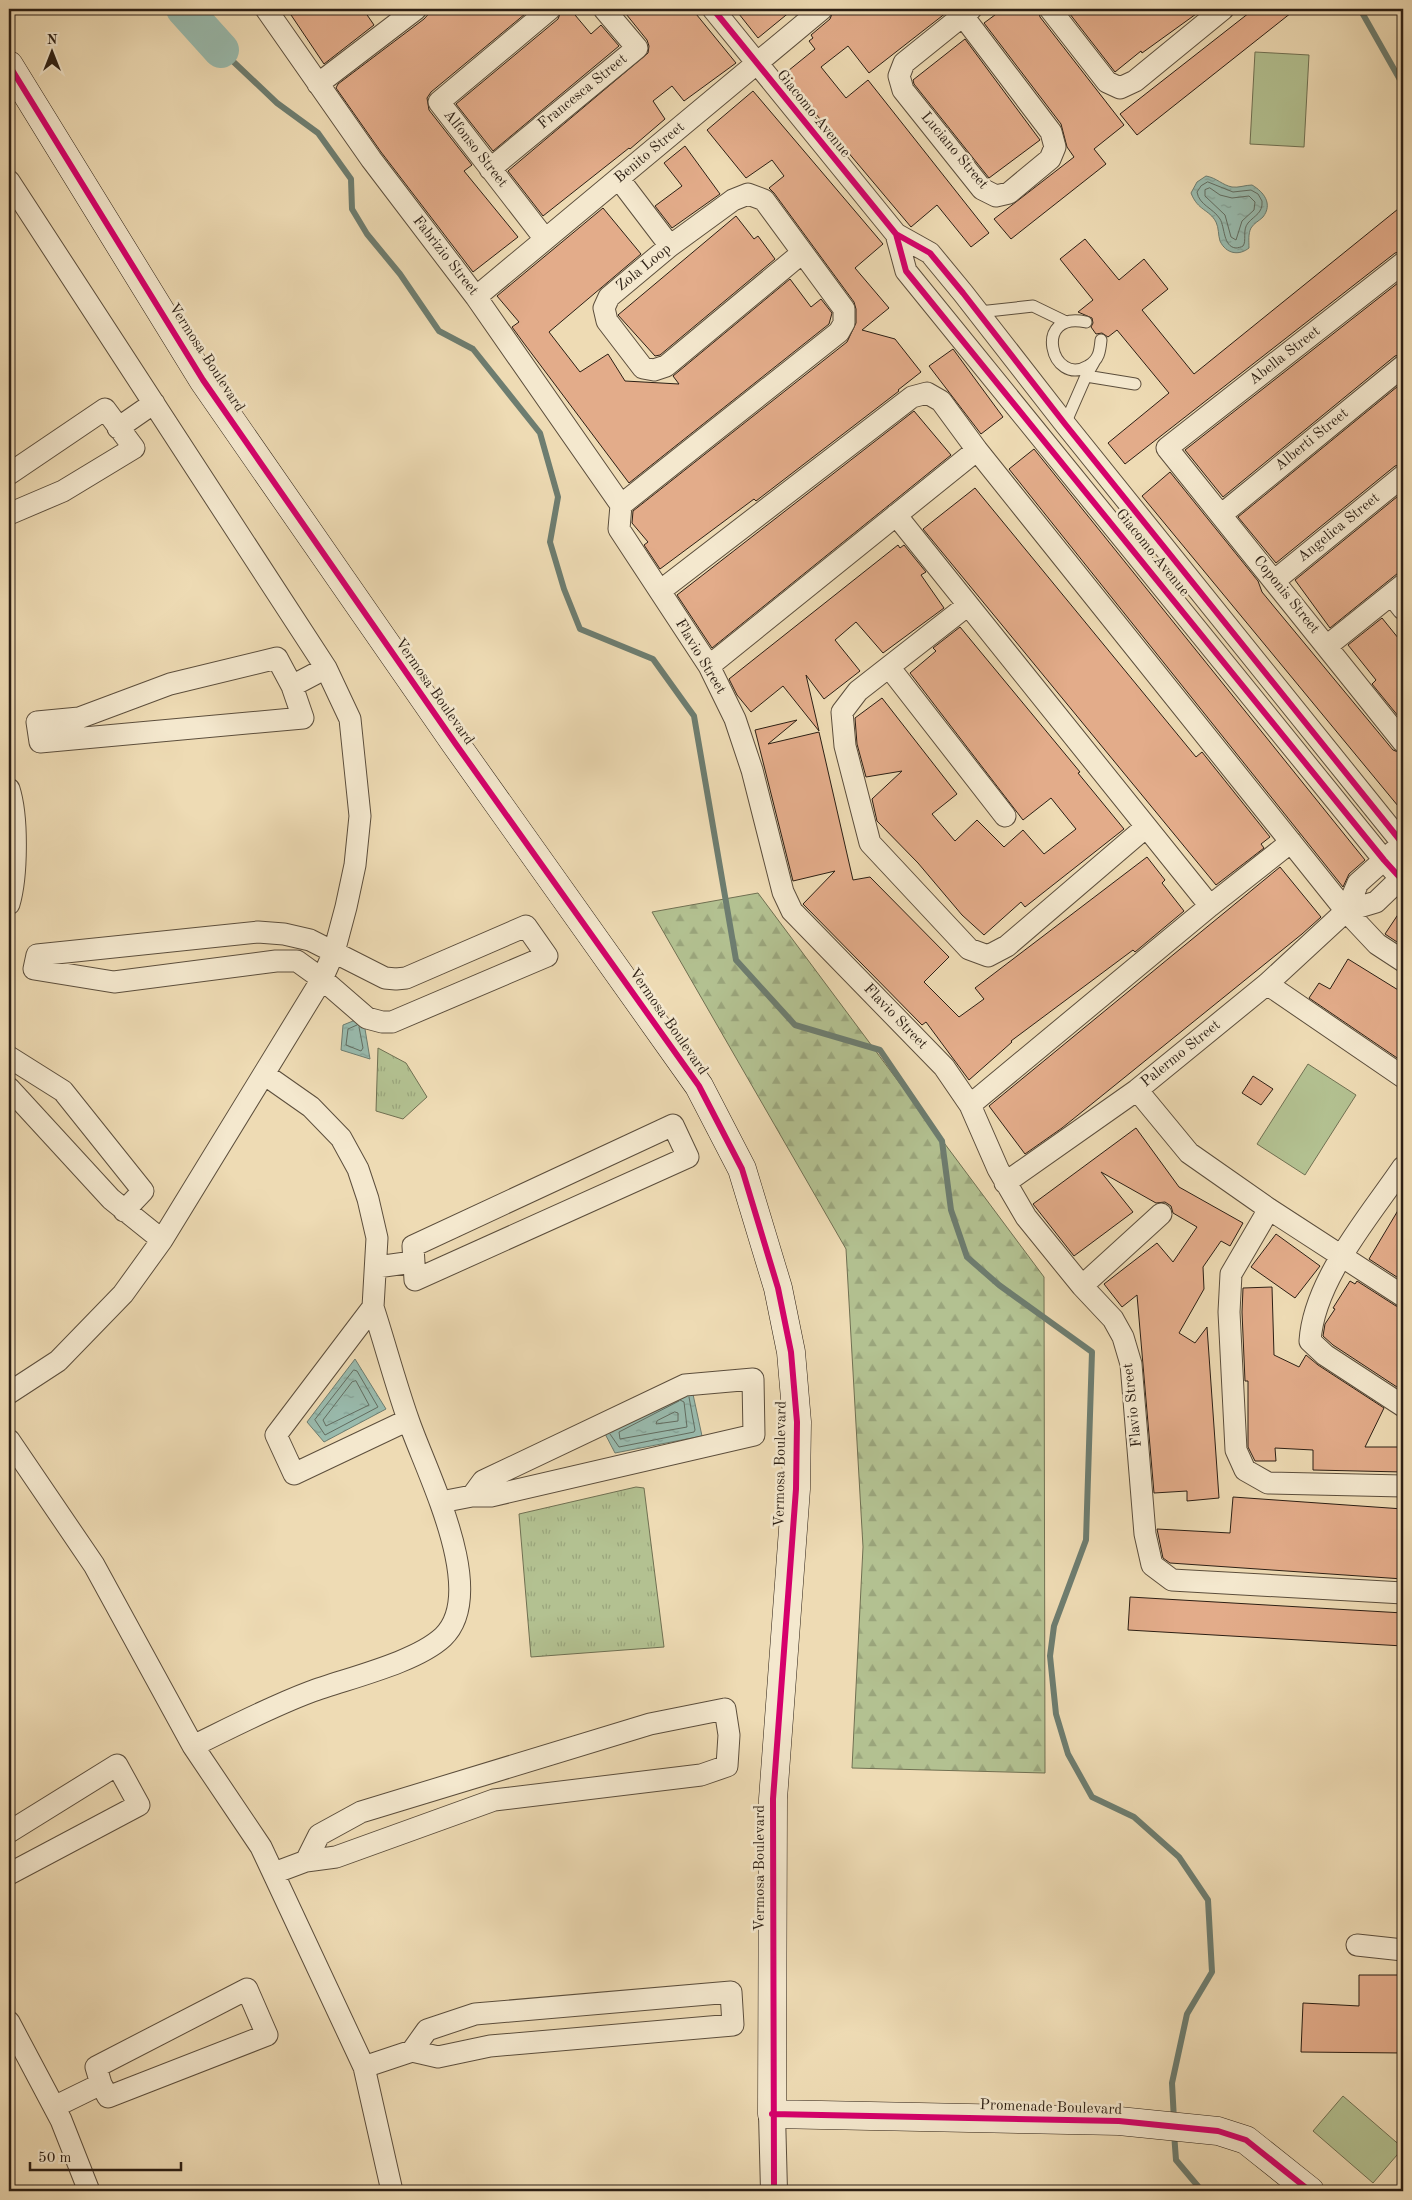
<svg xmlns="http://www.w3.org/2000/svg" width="1412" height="2200" viewBox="0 0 1412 2200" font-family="'Old Standard TT',serif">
  <defs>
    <pattern id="grass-tufts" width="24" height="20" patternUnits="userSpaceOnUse" patternTransform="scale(1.25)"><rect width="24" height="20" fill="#b3c191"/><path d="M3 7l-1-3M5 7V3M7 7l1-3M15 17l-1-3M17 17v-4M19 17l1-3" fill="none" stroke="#9aa57c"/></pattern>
    <pattern id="forest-firs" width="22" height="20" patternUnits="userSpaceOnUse" patternTransform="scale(1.25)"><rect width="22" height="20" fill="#b3c191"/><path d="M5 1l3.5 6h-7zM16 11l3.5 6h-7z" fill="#9aa57c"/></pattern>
    <pattern id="water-ripples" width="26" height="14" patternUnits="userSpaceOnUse" patternTransform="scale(1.25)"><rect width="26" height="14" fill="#99bbae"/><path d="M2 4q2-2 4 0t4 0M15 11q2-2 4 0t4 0" fill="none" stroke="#84a095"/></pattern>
  </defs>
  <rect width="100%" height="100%" fill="#eedbb4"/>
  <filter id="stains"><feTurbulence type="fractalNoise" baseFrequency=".004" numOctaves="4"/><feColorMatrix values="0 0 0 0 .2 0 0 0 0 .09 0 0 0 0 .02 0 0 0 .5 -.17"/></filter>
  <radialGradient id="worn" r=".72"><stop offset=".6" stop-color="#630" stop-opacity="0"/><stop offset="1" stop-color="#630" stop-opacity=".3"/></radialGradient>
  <!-- grass -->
  <path fill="url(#grass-tufts)" stroke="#707052" d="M378,1048L406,1063L427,1097L403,1119L376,1111Z
    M636,1487L644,1488L664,1647L531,1657L519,1514Z"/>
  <!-- forest -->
  <path fill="url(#forest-firs)" stroke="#707052" d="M758,893L1044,1277L1045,1773L852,1768L863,1547L846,1249L652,912Z"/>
  <!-- pitch -->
  <path fill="#b3c191" stroke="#707052" d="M1255,52L1309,55L1304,147L1250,144Z
    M1308,1064L1356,1095L1305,1175L1257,1144Z
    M1343,2096L1403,2148L1373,2183L1313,2131Z"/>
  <!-- water -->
  <path fill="url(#water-ripples)" stroke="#6d7d70" d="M1206,176C1217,178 1222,185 1232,187C1238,188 1246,185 1252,185C1264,192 1273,204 1263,217C1259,221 1254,223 1251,228C1248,234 1249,241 1249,248C1239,256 1226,254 1220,241C1218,235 1219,228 1216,222C1209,209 1198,211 1191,193L1197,182Z
    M363,1017L370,1059L341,1050L343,1025Z
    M355,1359L386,1409L324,1442L307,1422Z
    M691,1385L702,1436L615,1453L602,1428Z"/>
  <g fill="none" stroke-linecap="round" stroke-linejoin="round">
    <!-- shore -->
    <path stroke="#626d61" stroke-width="1" d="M1208,182L1233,192L1251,190L1258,194L1262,201C1263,213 1255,215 1248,223C1242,230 1247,241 1243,246C1242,247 1237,248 1236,248C1223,247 1225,227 1220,219C1213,208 1199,205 1197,192L1201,186Z
      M1210,188L1220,195L1232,198L1249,196L1255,202L1254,210L1242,221L1236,240L1231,237L1225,215L1205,196V190Z
      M357,1025L348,1029L346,1045L361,1051L363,1048L359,1027
      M354,1370L357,1371L378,1407L325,1435L315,1420Z
      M356,1381L369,1405L326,1426L323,1420L352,1382Z
      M679,1401L619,1432L620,1439L687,1427L684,1402L680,1400
      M675,1412L678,1413V1421L656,1424L657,1421Z
      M610,1434L619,1447L694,1432L695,1430L689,1397"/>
    <!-- stream -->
    <path stroke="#6d7d70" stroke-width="6" d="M1360,9L1403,85
      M221,50L277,103L318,133L351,179L352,209L367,234L400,274L439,331L473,349L540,433L558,497L550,542L564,589L580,629L653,659L694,716L736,960L795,1025L880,1050L942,1141L951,1210L967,1257L999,1285L1092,1352L1086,1540L1054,1626L1050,1656L1056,1714L1068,1754L1092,1797L1134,1817L1179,1857L1208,1900L1212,1972L1187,2014L1172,2083L1174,2120
      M1174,2133L1176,2160L1202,2191"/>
    <!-- river -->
    <path stroke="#99bbae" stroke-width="36" d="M184,9L221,50"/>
  </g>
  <!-- building -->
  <path fill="#e3ac8a" stroke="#2c1f14" d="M287,9H363L374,25L324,64Z
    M433,9H531L431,92L427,98L429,110L472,165L464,171L518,237L473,272L381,152L336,88L338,84L424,19Z
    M562,9H570L591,34L601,25L619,46L493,151L456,104L558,19Z
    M622,9H692L736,63L684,101L672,86L653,101L665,119L630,149L629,148L543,216L508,171L648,53L649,46L647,40Z
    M735,9H803L795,15L791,11L758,38Z
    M834,9H951L869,73L848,46L821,67L846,98L868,80L989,233L971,247L937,205L911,227L783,75L815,49L809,41L813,38L811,35L830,19Z
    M1003,9H1038L1040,17L1124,125L1094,149L1106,164L1011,239L994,219L1074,157L1067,147L1061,124L984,23Z
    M1066,9H1203L1142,53L1141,51L1115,72Z
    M1254,9H1296L1137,135L1120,114Z
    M965,39L1040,140L989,178L914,84L913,80Z
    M753,91L883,244L855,268L889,308L862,330L895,339L921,372L898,390L899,391L756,501L754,499L660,569L644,545L648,542L632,523L633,511L847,342L856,323V309L854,302L774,193L769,188L784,176L772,160L746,178L707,130Z
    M685,146L720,194L672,228L655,206L682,186L664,163Z
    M1403,205V251L1395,253L1125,464L1108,443L1169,393L1117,330L1108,337L1102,333L1096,334L1091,327L1093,323L1092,318L1078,312L1093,300L1060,259L1085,239L1119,280L1144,259L1168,289L1142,310L1194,374Z
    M603,208L641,254L549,332L580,372L608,354L625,381L679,384L673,376L790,279L811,307L821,299L832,313L829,324L629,483L523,342L512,327L519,322L497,296Z
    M736,216L754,239L758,236L775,259L660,355L655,356L618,315Z
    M1403,279V354L1395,356L1223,497L1185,450Z
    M953,349L1003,417L981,434L929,366Z
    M1403,382V464L1395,466L1276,563L1238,517Z
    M914,411L951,455L712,648L677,595Z
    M1034,449L1365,860L1349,874L1343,887L1009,469Z
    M1170,472L1258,581L1262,592L1276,609L1393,750L1403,754V812L1142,496Z
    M975,488L1196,757L1202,752L1270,837L1261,844L1264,848L1216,885L923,529Z
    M1403,492V569L1330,628L1295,580Z
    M898,545L900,548L904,545L926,572L921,575L944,608L883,653L856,622L835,640L860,671L824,699L806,675L819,731L783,686L751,712L737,695L729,679Z
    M1382,618L1403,644V722L1372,684L1376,680L1348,645Z
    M960,627L1080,772L1078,773L1124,829L1025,907L1021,902L984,935L962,915L918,863L877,821L872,799L902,771L866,777L857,744L855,718L882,698L957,794L932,814L955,841L977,820L1004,847L1023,830L1044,854L1076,829L1051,798L1023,820L910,673L936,651L933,648Z
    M797,720L768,744L819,732L853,880L870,877L949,957L924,982L959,1017L984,999L975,988L1147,857L1165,880L1162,883L1184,911L1135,952L1133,950L1011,1041L1012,1042L969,1080L926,1022L922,1025L803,904L835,871L793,881L755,730Z
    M1280,867L1321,917L1302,934L1062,1128L1025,1154L989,1106Z
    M1403,907V946L1385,934Z
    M1348,959L1403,993V1062L1309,998L1319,983L1330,989Z
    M1253,1076L1273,1089L1261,1105L1242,1093Z
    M1136,1128L1179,1187L1243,1223L1230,1246L1221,1241L1203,1267L1204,1289L1179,1333L1195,1343L1207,1327L1219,1498L1187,1501V1491L1154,1493L1137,1295L1122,1307L1104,1284L1157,1243L1173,1262L1197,1227L1173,1213L1171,1206L1165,1202L1156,1203L1101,1172L1133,1212L1074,1256L1033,1204Z
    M1403,1202V1281L1369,1259Z
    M1276,1234L1320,1266L1295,1298L1251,1267Z
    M1350,1281L1355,1284L1357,1281L1396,1306L1403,1308V1391L1333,1345L1323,1336L1325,1324L1335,1309L1333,1308Z
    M1272,1287L1274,1355L1299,1367L1306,1355L1318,1365L1384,1408L1365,1447H1403V1472L1313,1470V1450L1275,1448L1276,1461H1255L1248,1447V1381H1245L1242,1312L1243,1288Z
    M1233,1497L1403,1509V1579L1170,1563L1163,1558L1157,1529L1230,1533Z
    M1130,1597L1403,1613V1646L1128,1630Z
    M1359,1975H1403V2053L1301,2052L1303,2003L1359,2006Z"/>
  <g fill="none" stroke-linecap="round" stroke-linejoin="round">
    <!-- service casing -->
    <g stroke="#5c4e3c" stroke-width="13">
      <path id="service" d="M979,312L1033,306L1066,322
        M1086,322C1032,310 1051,388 1088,366C1099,360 1100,351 1101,340
        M1086,376L1135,384
        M1065,424L1086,376L1094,362"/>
    </g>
    <!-- minor casing -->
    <g stroke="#5c4e3c" stroke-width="23">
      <path id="minor" d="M266,9L371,159L476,297L621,505
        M713,9L896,234L930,253L963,293L1065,424L1403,844
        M1050,9L1107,82L1120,88L1135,81L1223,9
        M963,16L1051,132L1055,147L1050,159L1009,193L996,196L982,189L903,90L899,76L904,63L971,9
        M318,84L416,9
        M490,169L637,48L604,9
        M619,179L670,246
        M9,181L326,668L350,719L360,816L355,865L346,907L334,952L322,979L162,1240L123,1294L58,1361L9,1393
        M896,234L906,271L1384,860L1403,881
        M545,239L439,102L550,9
        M802,253L666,366L654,370L643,368L607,321L604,308L609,297L670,246L733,200L748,194L764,200L844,309V323L839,332L621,505L619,529L709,666L735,719L752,770L783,892L792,911L944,1067L970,1105L998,1169L1026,1217L1082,1286L1113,1319L1123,1337L1131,1364L1145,1534L1152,1565L1172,1580L1403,1593
        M1403,263L1167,448L1403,742
        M476,297L822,9
        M118,428L154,403
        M9,474L105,409L134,448L63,491L9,514
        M896,515L1210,906
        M1221,515L1403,366
        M1274,581L1403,476
        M660,591L912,397L927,393L941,401L977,450L1346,911L1377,944L1403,961
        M1392,595L1403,609
        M968,605L858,691L842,712L845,746L870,843L969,949L988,956L1007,946L1146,827
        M1327,646L1403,585
        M277,658L292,686L303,718L40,742L37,722L79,718L170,684Z
        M709,666L977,450
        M889,667L1005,816
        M292,686L326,668
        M9,789C18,817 17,877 9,904
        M1346,911L1376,902L1403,876
        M526,926L547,956L392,1022H382L367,1018L322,979L297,961H276L114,982L34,969L37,955L258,932L284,934L310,940L385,978L396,979L406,978Z
        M1267,984L1403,1077
        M9,1057L63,1091L143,1191L124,1211
        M264,1074L311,1107L341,1138L358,1169L368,1199L377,1238L373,1307L276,1435L294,1474L408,1420
        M9,1088L111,1199L162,1240
        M1137,1090L1189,1153L1269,1209L1403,1296
        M970,1105L1210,906L1291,842
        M673,1125L688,1157L415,1280L413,1246Z
        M1403,1167C1369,1217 1314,1280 1310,1341L1325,1355L1403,1406
        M1005,1183L1137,1090L1267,984L1346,911L1358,883L1394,851
        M1269,1209L1231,1274L1229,1312L1236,1450L1245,1470L1268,1483L1403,1486
        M377,1267L413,1262
        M1082,1286L1161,1214
        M9,1440L94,1565L193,1746L261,1847L364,2067L392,2191
        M441,1502L472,1496H491L754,1435L753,1379L685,1385L483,1481L472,1496
        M193,1746C232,1727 270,1707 310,1692C348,1678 415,1663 443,1637C490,1592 425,1470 408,1419C395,1382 385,1344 373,1307
        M9,1832L117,1765L139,1805L9,1874
        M274,1873L306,1861L336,1857L494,1800L701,1775L727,1766L729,1735L725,1709L650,1724L361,1812L319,1835L306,1861
        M1357,1945L1403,1950
        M247,1989L267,2035L108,2097L101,2084L96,2067Z
        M9,2022L61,2120L89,2191
        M364,2067L412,2051L438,2057L490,2046L733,2025L731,1992L475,2014L427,2030L412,2051
        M54,2107L101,2084"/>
    </g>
    <!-- tertiary casing -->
    <g stroke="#5c4e3c" stroke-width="28">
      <path id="tertiary" d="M772,2114L774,2191"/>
    </g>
    <!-- secondary casing -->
    <g stroke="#2c1f14" stroke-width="29">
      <path id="secondary" d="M9,65L203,380L455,743L699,1086L742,1169L778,1288L791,1352L797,1422L796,1489L773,1799L772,2114L1119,2121L1218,2131L1246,2140L1310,2191"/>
    </g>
    <!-- service -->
    <use href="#service" stroke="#f4e8ce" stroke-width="11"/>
    <!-- minor -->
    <use href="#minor" stroke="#f4e8ce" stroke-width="21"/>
    <!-- tertiary -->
    <use href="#tertiary" stroke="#f4e8ce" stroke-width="26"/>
    <!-- secondary -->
    <use href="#secondary" stroke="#f4e8ce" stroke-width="28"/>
    <!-- cycleway casing -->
    <g stroke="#f4e8ce" stroke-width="9">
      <path id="cycleway" d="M713,9L896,234L930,253L963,293L1065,424L1403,844
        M9,65L203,380L455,743L699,1086L742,1169L778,1288L791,1352L797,1422L796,1489L773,1799L774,2191
        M896,234L906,271L1384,860L1403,881
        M772,2114L1119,2121L1218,2131L1246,2140L1310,2191"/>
    </g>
    <!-- cycleway -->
    <use href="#cycleway" stroke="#d6006c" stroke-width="6"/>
  </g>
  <g text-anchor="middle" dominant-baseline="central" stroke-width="5" stroke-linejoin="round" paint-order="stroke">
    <!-- street labels -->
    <g font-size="15" fill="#2c1f14" stroke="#f4e8ce">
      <text transform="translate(583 92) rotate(-39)">Francesca Street</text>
      <text transform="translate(813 114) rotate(51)">Giacomo Avenue</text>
      <text transform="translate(475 149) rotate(52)">Alfonso Street</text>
      <text transform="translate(954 151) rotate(50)">Luciano Street</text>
      <text transform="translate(650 153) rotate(-40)">Benito Street</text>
      <text transform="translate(445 256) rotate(52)">Fabrizio Street</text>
      <text transform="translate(644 268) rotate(-39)">Zola Loop</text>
      <text transform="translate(1285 356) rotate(-38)">Abella Street</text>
      <text transform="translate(206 358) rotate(57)">Vermosa Boulevard</text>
      <text transform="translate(1312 440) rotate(-39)">Alberti Street</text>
      <text transform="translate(1339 528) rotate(-39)">Angelica Street</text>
      <text transform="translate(1152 553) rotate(51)">Giacomo Avenue</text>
      <text transform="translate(1286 595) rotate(51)">Coponis Street</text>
      <text transform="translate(700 657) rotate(59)">Flavio Street</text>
      <text transform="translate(434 692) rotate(55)">Vermosa Boulevard</text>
      <text transform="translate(895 1017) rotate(46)">Flavio Street</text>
      <text transform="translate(668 1022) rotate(55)">Vermosa Boulevard</text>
      <text transform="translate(1181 1054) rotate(-39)">Palermo Street</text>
      <text transform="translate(1133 1405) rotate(-96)">Flavio Street</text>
      <text transform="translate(781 1464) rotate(-89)">Vermosa Boulevard</text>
      <text transform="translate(760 1868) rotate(-90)">Vermosa Boulevard</text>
      <text transform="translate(1051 2108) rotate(2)">Promenade Boulevard</text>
    </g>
  </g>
  <!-- margin -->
  <rect width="1412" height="2200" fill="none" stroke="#eedbb4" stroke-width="30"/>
  <rect x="10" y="10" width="1392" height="2180" fill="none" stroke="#2c1f14" stroke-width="2.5"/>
  <rect x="15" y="15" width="1382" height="2170" fill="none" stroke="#2c1f14"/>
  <!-- north arrow -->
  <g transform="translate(52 52)" stroke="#f4e8ce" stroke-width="4" paint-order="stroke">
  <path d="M0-4L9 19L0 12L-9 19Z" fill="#2c1f14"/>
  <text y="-8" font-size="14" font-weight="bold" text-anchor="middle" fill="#2c1f14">N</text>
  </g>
  <!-- scale -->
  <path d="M30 2162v8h151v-8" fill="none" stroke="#2c1f14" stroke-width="2.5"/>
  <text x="38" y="2162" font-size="15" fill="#2c1f14" stroke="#f4e8ce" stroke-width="4" paint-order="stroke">50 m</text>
  <rect width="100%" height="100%" filter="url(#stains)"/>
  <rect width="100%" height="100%" fill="url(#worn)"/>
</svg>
